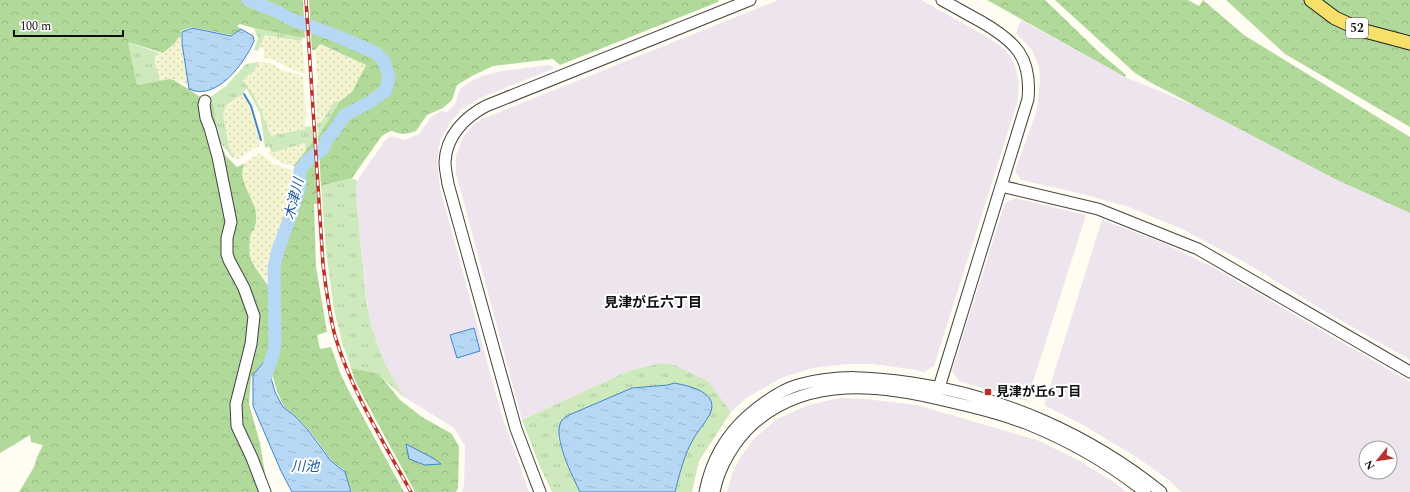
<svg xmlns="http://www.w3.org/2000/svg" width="1410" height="492" viewBox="0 0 1410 492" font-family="Spectral,'Noto Sans JP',serif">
  <defs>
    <pattern id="farmland-dots" width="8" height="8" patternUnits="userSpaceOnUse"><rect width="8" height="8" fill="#f4f4d1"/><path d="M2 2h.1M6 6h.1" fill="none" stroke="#d0d0b2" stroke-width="1.8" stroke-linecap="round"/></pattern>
    <pattern id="grass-tufts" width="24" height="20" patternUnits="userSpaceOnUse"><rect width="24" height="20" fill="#cee9bb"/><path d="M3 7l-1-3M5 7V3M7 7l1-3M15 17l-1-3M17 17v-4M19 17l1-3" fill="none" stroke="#b0c7a0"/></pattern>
    <pattern id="forest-crowns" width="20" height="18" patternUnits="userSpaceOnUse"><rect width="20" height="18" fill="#b1d99a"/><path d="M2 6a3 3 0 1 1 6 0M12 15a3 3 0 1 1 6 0" fill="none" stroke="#97b984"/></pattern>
    <pattern id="water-ripples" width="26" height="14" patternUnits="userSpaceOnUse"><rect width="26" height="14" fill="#b7d8f5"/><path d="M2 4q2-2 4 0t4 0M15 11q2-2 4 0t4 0" fill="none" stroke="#9cb8d1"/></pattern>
  </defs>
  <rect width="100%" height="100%" fill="#fffdf1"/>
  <!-- industrial -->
  <path fill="#ede4ed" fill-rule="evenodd" d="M778,0H921L984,35L1002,47L1011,57L1016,69L1019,83L1018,100L934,366L924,372L916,370L873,364H846L813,368L781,378L746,398L731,412L709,382L661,363L628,371L522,420L456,173V156L463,137L474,124L482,119Z
    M1021,20L1125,77L1198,107L1335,179L1410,213V360L1323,310L1246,263L1184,230L1129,207L1079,193L1021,180L1015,171L1037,110L1040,81L1039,66L1032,50L1016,33Z
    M549,65L555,68L480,98L462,109L450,122L440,141L437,162L440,188L501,413L529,492H462L464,486L465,446L454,428L404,397L384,362L372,329L366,298L356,196L357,181L386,139L392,136L405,140L419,134L431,117L441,111L447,112L455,104L458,94L461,88L468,83L482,76L501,71Z
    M1015,198L1086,215L1027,401L959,381L952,371L1005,203Z
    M1102,220L1161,242L1216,269L1410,382V492H1181L1170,481L1138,458L1083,425L1044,405ZM1366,448H1390V472H1366Z
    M840,398L865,399L917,405L1037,440L1080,461L1115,483L1126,492H727L732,474L740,458L754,439L777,419L808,405Z"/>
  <!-- farmland -->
  <path fill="url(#farmland-dots)" d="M265,34L302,41L305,74L284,66L275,60L264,58V49L260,48Z
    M179,37H181L188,85L173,79L160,81L154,58L159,53H163L175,43Z
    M319,44L366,65L352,92L340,101L334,102L320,122L317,123L316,88L318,80L315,50Z
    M259,62L271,63L281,70L300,75L303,77L306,111L305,129L271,137L258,103L243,81L251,73L252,74Z
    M242,95L249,106L260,142L259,146L236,160L230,151L223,114L226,107L236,98Z
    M305,143L306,149L294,166L284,164L268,154L269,152H275Z
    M260,153L273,164L294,171V190L274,245L266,281L250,258L249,245L256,213L249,196L242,172V167L245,163Z"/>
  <!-- grass -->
  <path fill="url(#grass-tufts)" d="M254,28L302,37V41L265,35L258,51L254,50L258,38Z
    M128,42L159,53L154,58L160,81L137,85Z
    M259,62L252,74L250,73L243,81C258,96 263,117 271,136L305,129V127L311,126L314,140L306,150L305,143L275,152H271L269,146L265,148L260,113L246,88L242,95L236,98L226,106L223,114L230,151L234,157L233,158L218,140L206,100L226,86L246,64Z
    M340,101L318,137L317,123L321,122L334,102Z
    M352,178L357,181L356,196L366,300L372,329L384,362L404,397L376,373L351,368L343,345L334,310L326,251L321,186Z
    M661,363L674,365L709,382L731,412L699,461L692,492H675L682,466L690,444L710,414L711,407L710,400L706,394L674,383L668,385L632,388L570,415L558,438L568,466L580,492H552L540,467L522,420L628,371Z"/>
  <!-- forest -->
  <path fill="url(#forest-crowns)" d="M0,0H303L305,38L254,28L240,24L237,26L241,29L231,35L191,27L181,31V37H179L175,43L163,53L128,42L137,85L169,79L174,80L213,105L218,140L226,156L237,167L245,163C235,177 256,201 256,215C256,224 256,225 252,232C249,237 249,250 250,256C251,264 265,280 269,287L277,272L285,237L299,201L294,190V165L314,140L317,204H314L316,267L327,332L317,335L320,349L331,347L341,375L351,395L404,492H352L344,470L332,461L310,431L296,416L284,407L277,391L272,374L276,358L267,357L251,377L249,404L260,443L268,492H19L34,467L37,457L43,445L31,442L30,435L0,453Z
    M309,0H719L718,2L560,65L553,59L493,66L472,76L457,85L452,100L443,108L427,115L416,131C412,132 407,134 403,134C391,133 394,127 381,137L352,178L321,186L318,137L340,101L352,92L366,65L320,44L315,50H312Z
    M987,0H1045L1101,54L1126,75L1125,77Z
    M1055,0H1188L1199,6L1203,0L1244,35L1410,137V213L1335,179L1148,81L1135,73Z
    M1226,0H1410V127L1285,54Z
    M351,368L376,373L383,379L400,400L422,417L452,434L459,447L458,488L456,492H415L364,398L354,378Z"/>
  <!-- water -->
  <path fill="url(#water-ripples)" stroke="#3f86cb" d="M192,28L231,36L241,29L253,36L254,41C245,63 216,102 189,89L182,43V32Z
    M474,328L480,351L457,358L450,335Z
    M267,358L274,360L270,374L275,392L283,407L295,416L308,430L331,461L345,472L351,492H292L281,471L253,406V375Z
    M674,383C689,386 720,392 710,414C704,425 695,434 690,445C683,460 679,476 675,492H580C573,477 551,435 562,420C564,418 567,416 569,415L632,388L668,385Z
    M406,444L433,458L441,464L425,465L409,459Z"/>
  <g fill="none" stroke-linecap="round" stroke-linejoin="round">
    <!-- stream -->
    <path stroke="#3f86cb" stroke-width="2" d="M244,94L251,106L261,140"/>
    <!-- river -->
    <path stroke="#b7d8f5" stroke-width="13" d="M248,0L280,13L290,19L337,36L376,53L384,61L389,77L386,90L370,102L345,115L334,131L327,139L323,149L309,159L300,170V185L293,209L278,250L274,268L275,342L274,350L266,376"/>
    <!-- minor casing -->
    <g stroke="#424242" stroke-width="13">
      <path id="minor" d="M205,101L204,105L206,118L210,128L218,157L231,222L227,238V254L229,260L244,288L254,316L251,344L236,404L237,426L252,458L265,492
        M1001,186L1098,209L1198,249L1410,372
        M937,394L1028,99C1032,57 1015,41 980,21C967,14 955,7 942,0
        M540,492L516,429L448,184C447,177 445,169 445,162C446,136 465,117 486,106L750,0
        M705,492C711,462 726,435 749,415C763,403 781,390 798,385C838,374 872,377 912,383C1003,396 1090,435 1161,492
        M714,492C719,466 735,440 754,423C809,375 882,385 947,401C974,407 1002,414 1028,424C1070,441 1110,464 1145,492"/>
    </g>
    <!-- major casing -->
    <g stroke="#202020" stroke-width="15">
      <path id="major" d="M1311,0L1335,18L1361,30L1410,43"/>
    </g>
    <!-- minor -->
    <use href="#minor" stroke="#fff" stroke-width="11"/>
    <!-- major -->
    <use href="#major" stroke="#f6e06a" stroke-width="13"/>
    <!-- rail casing -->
    <g stroke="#bd2f29" stroke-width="3.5">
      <path id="rail" d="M306,0L323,264C326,289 329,313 335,336C351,390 384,443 411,492"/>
    </g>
    <!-- rail -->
    <use href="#rail" stroke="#fff" stroke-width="2" stroke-dasharray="6" stroke-linecap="butt"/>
  </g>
  <!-- markers -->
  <rect fill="#bd2f29" stroke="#fff" stroke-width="1.5" x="984" y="388" width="8" height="8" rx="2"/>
  <g text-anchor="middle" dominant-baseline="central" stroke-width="4" stroke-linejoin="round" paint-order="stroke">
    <!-- shield labels -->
    <rect fill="#fff" stroke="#575757" stroke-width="1" x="1346" y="18" width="22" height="20" rx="3"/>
    <g font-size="12" font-weight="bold" fill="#0f0f0f">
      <text x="1357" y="28">52</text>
    </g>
    <!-- poi labels -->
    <g font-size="13" font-weight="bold" fill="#0f0f0f" stroke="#fff" text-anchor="start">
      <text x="996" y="392">見津が丘6丁目</text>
    </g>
    <!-- water labels -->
    <g font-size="14" font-style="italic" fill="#1a599f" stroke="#fff">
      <text transform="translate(294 199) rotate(-76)">木津川</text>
      <text x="305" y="466">川池</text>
    </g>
    <!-- neighbourhood labels -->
    <g font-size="14" font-weight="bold" fill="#0f0f0f" stroke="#fff">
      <text x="653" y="302">見津が丘六丁目</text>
    </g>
  </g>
  <!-- north arrow -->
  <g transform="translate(1378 460) rotate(240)"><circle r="19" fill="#ffffff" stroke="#9f9f9f"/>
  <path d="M0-3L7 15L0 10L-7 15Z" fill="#bd2f29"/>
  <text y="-6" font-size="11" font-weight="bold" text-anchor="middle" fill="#0f0f0f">N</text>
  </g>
  <!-- scale -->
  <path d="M14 30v6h109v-6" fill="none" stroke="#0f0f0f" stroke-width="2"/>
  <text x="20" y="30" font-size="12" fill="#0f0f0f" stroke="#ffffff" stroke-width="3" paint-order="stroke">100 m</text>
</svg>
